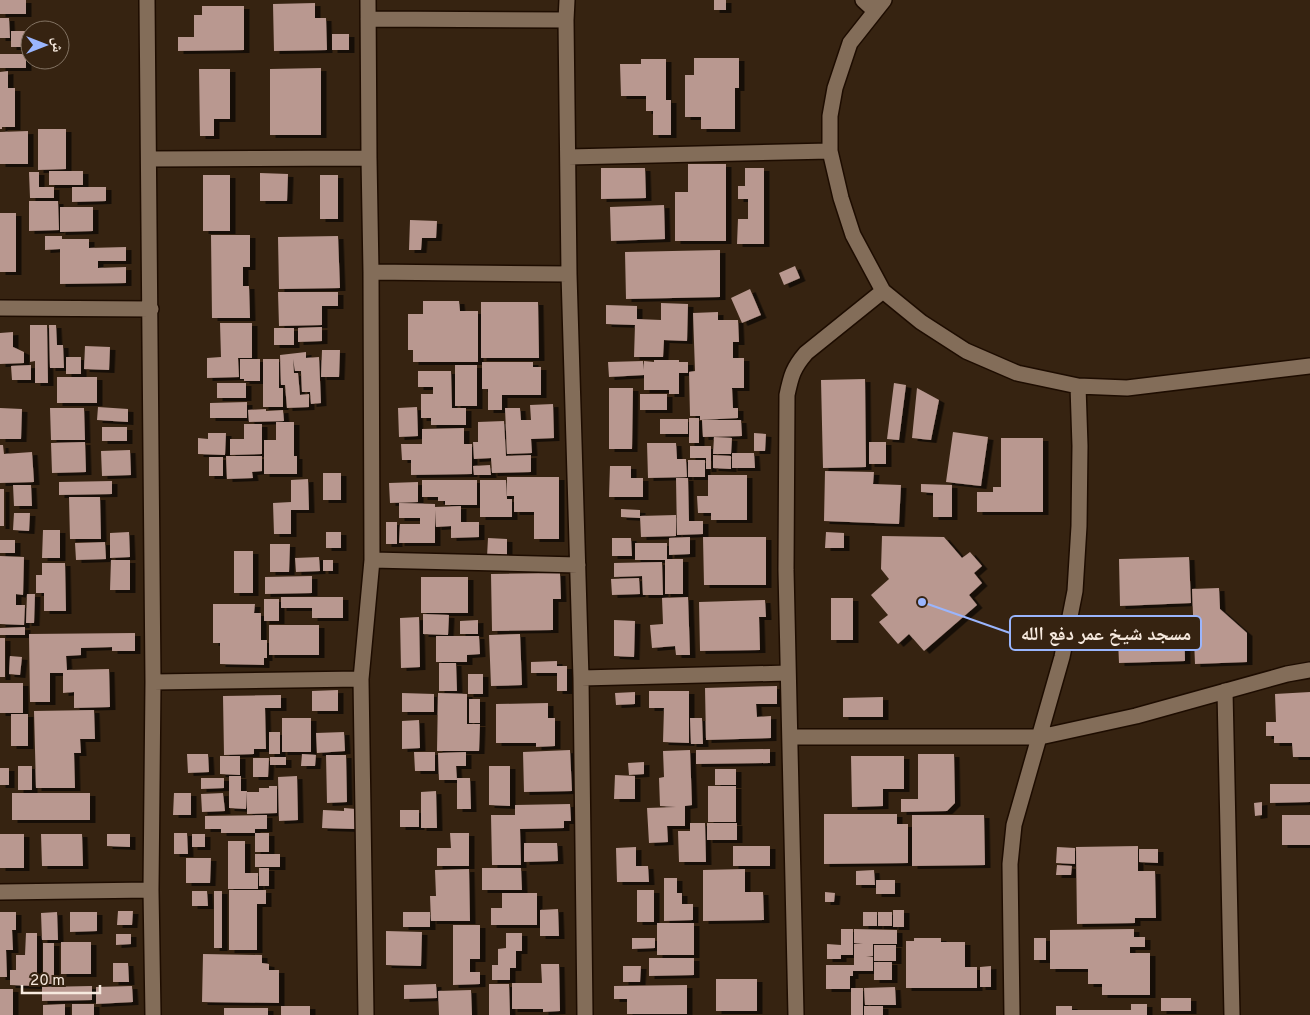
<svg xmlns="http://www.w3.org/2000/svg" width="1310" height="1015" viewBox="0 0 1310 1015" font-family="Overpass,'Noto Naskh Arabic',sans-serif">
  <defs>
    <filter id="shadow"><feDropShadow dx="5.5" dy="3" stdDeviation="0" flood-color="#0009"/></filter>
  </defs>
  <rect width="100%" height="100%" fill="#362311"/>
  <!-- building -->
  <path fill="#b99890" filter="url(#shadow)" d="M0,0H26V14H0Z
    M714,0H726V10H714Z
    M315,3V18H326L327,50L274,51L273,4Z
    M202,6H244V50L178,51V37H194V15H202Z
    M0,18H9L10,38H0Z
    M11,31H25V47H11Z
    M332,34H349V50H332Z
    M0,54H26V68H0Z
    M694,58H739V88H735V129H701V117H685V75H694Z
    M641,59H666V100H671V135H653V111H646V96H621L620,64H641Z
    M321,68V135H270V69Z
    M199,69H230V119H214V136H200Z
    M8,71V88H15V127H2V129H0V72Z
    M38,129H66V169L38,170Z
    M28,131V164H0V132Z
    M688,164H726V241H675V192H688Z
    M601,168H645L646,198L601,199Z
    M745,168H764V244H737L738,219H748V199H738V186H745Z
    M49,171H83V185H49Z
    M29,172H39V187H54V198H30Z
    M260,173L288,174L287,201H260Z
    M203,175H230V231H203Z
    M320,175H338V219H320Z
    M72,187H106V201L72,202Z
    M29,201H58L59,230L29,231Z
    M664,205L665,239L611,241L610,207Z
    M60,207H93V231L60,232Z
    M0,213H16V272H0Z
    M410,220L437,221L436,238H422L421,250H409Z
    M211,235H250V267H243V286H249L250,318H212Z
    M45,236H62V239H89V248L126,247V261H98V268L126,267V283L60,284V249L45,250Z
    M338,236L340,288L279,289L278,237Z
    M720,250V297L626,299L625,252Z
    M795,266L800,278L784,285L779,273Z
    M750,289L761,315L742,323L731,298Z
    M278,292H338V306H322V325L279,326Z
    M423,301H459L460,311H478V362H413V350H408V314H423Z
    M481,302H538L539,358H481Z
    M661,303L688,304L687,341L664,340L663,357H634L635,325L606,324V305L637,306V319L661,320Z
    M718,312V320H738L739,342H733V358H744V388H732L733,408H738V418L700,420V416H690L689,372L695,371L693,313Z
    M220,323H252V358H238L239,377L207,378V358L221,357Z
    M30,325H47L48,383H35V361L30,362Z
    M49,325H56L57,345H63L64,368H50Z
    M322,327V341L298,342V328Z
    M274,328H294V345H274Z
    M13,332V347L24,352V363L0,364V333Z
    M85,346L110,347L109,370L84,369Z
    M322,350H340L339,377H321Z
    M306,352V358L319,357L321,403L311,404L310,392H302L301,371H295L293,359L294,373H298L300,395L309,394V407L287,408L285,385H281L280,355Z
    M66,357H81V374H66Z
    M240,359H260V381H244V379H240Z
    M263,359H279V388H283V407H263Z
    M654,360H679V362H688V373H679V394H669V390H644V375L609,377L608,362L643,361L644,370V361L654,362Z
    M482,362H533V367H541V395H502V410H488V389H482Z
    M31,365V380H12L11,366Z
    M455,365H477V406H455Z
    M418,371H451L452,408H466V425H431V418H421V394H433V387H418Z
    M57,377H97V403H57Z
    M865,379L866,467L823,468L821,380Z
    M217,383H246V398H217Z
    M894,383L906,385L899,440L887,439Z
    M609,388H633L632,449H609Z
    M917,388L939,400L931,440L912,438Z
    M640,394H667V410H640Z
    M247,402V418H210V403Z
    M553,404L554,438L531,439L532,453L507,454L505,408H520L521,420H531L530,405Z
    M98,407L128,409V422L97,420Z
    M417,407L418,436L399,437L398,408Z
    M0,408L22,409L21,439H0Z
    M50,408H84L85,440H51Z
    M266,409V411L283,410L284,421L249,422L248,410Z
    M689,418H699V443H689Z
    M660,419H688V434H660Z
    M702,420H741L742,436L703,437Z
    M504,421L506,456L531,455V472L492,473L491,458L474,459L473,442H478V422Z
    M276,422H294V456H297V474H264V440H276Z
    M244,424H262V454L230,455V439H244Z
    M102,427H127V441H102Z
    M464,428V444H472V474L411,475V460H402L401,444H422V429Z
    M953,432L988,437L981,486L946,482Z
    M208,433H226L225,455L198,454V438L208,439Z
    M754,433L766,434L765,451H754Z
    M714,437L732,438L731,454H713Z
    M1001,438H1043V512H977V492H993V487H1001Z
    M85,442L86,472L52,473L51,443Z
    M869,442H886V464H869Z
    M647,443H676L677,459H686L687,477L648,478Z
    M0,445H3L4,454L32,452L34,482L0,483Z
    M690,446H711V469H706V458H690Z
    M130,450L131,475L102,476L101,451Z
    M732,453H754L755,468H732Z
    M713,455L731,456V469L713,468Z
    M226,456H262V471L252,472L253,478L227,479Z
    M209,457H223V476H209Z
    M688,460H705V477H688Z
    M490,465L491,475H474L473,466Z
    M610,466H631V478H643V497H609Z
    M825,471L874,472L873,484L901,485L899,524L824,521Z
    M323,473H341V500H323Z
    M708,475H747V520H711V513H698L697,496H708Z
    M507,477H559V539H534V512H514V496H507Z
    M676,478H688L689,521H703V534L677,535Z
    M308,479L309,510H291V505V534H274L273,503L291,502V480Z
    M422,480H477V505H445V501H438V497H422Z
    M480,480H506L507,499H512V517H480Z
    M112,481V494L59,495V482Z
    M418,482V502L390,503L389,483Z
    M921,484L952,485V517H933V493L921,492Z
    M13,485H31L32,506H14Z
    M0,489H4V526H0Z
    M69,497H100L101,539H70Z
    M399,503L435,504V507L461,506V522H479V537L451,538V526L436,527L435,510V543H399L400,524H420V518H399Z
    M621,509L640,510V518L621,517Z
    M14,513H30L29,531L13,530Z
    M676,515V536L641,537L640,516Z
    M386,522H397V544H386Z
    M43,530H60V558H42Z
    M129,532L130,557L110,558V533Z
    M326,532H341V548H326Z
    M826,532L844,533V548H825Z
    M882,536L944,537L962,558L970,552L982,566L974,573L982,583L969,595L977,605L924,651L909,634L898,644L879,622L888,615L871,595L889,579L881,569Z
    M690,537V554L669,555V538Z
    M703,537H766V585H704Z
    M488,538L507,539V557H487Z
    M612,538H631L632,556H612Z
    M0,540H15V553H0Z
    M105,542L106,559L76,560L75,543Z
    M635,543H667V559H683V594H665V560H635Z
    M270,544H290L289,572H270Z
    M234,551H253V593H234Z
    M0,556L24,557L23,595L16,594V605H25L24,625L0,624Z
    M319,557L320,571L296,572L295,558Z
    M1189,557L1191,603L1120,606L1119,559Z
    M111,560H130V590H110Z
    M323,560H333V571H323Z
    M662,562L663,595H643L642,576L614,577V563Z
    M42,563H65L66,611H44V593H36V575H42Z
    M560,573L561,599H553V630L492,631L491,574Z
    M312,576V593L265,594V577Z
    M421,577H468V613H421Z
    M639,578L640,594L612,595L611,579Z
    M1219,588L1220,609L1247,633V662L1195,664L1192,589Z
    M27,594H35L34,623H26Z
    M281,597H343V618H312V608H281Z
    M688,597L690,655H676L675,646L652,648L650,625L663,624L662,598Z
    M831,598H853V640H831Z
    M264,599H279V621H264Z
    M765,600L766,617H759L760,650L700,651L699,602Z
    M213,604H255L254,613H261V640H267V658H264V665L220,664V643H213Z
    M423,614L449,615L448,635L423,634Z
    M1184,615L1185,661L1119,663L1117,617Z
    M419,617L420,667L401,668L400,618Z
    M478,620V634H460V621Z
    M614,620L635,621L634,657L614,656Z
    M269,625H319V655H269Z
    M25,627V635H0V628Z
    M135,633V651H112V647L81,648V655L66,656L67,670L109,669L110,707L74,708V692L63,693V673H50V702H30L29,634Z
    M520,634L522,685L491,686L489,635Z
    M436,636H479L480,654L467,655V662H436Z
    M0,638H5V677H0Z
    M10,656L22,657L20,675L9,674Z
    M557,661V666H567V691H557V673H531V662Z
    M439,663H456L457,691H439Z
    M468,674H483V694H468Z
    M0,683H23V713H0Z
    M777,686V704H756L757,717L771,716V738L706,740L705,688Z
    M338,690V711H312V691Z
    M649,691H689V743L663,742L664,708H649Z
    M635,692V704L616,705L615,693Z
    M1310,692V757H1293L1292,743H1274V736H1266V722H1276L1275,694Z
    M402,693L434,694V712H402Z
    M438,693L467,694V724H480L479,751H437Z
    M281,695V708H265L266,749H254V754L224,755L223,696Z
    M883,697V717H843V698Z
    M469,699H480V723H469Z
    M548,703V718H555V746L536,747V743H496V704Z
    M94,710L95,739H80L81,753H74L75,788H36L34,711Z
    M11,714H28V746H11Z
    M282,718H311V752H282Z
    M690,718H702L703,744H691Z
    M419,720L420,748L402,749V721Z
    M269,732H280V754H269Z
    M344,732L345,751L317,753L316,733Z
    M770,749V763L696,764V750Z
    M570,750L572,791L524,792L523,752Z
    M690,750L692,805L685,806V826H667L668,842L649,843L647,808L676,807L660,806L659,778L664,777L663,751Z
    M414,752H435V771H415Z
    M466,752V766H456L457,780H439L438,753Z
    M187,754H208L209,772L188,773Z
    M302,754L316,755L315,766H301Z
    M918,754H954L955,803L947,811L901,812V799H918Z
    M326,755H346L347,802L327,803Z
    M220,756H240V775L220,774Z
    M851,756H904V789H883V806L852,807Z
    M270,757H286V765H270Z
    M253,758H269L268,777H253Z
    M644,762V774L629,775L628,763Z
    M18,766H32V790H18Z
    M489,766H510V806L489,805Z
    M0,768H9V785H0Z
    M715,769H736V785H715Z
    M615,775L635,776V799H614Z
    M229,776H241V791H247L246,809L229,808Z
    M297,776L298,820L279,821L278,777Z
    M201,778H224V788L201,789Z
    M457,778H470L471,809H457Z
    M1270,784H1310V802L1270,803Z
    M269,786H277V813L247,814V792H259V788H269Z
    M708,786H736V822H708Z
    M436,791L437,828H421V792Z
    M12,793H90V820H12Z
    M174,793H191V815H173Z
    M223,793L225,811L202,812L201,794Z
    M1262,802V815L1255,816L1254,803Z
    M570,804L571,821H564V828L520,829L521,865H492L491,815H515V805Z
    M344,808L356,809L355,829L322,828L323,810L344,811Z
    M400,810H419V827H400Z
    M824,814H897V824H908V863L824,864Z
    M267,815V829H255V833H221V829H205V816Z
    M912,815H984L985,865L912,866Z
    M1282,815H1310V845H1282Z
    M690,823H705L706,862H679L678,831H690Z
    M707,823H737V840H707Z
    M174,833H187L188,854H174Z
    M255,833H269V852H255Z
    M450,833H469V866H437V848H451Z
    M0,834H24V868H0Z
    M41,834H82L83,866H42Z
    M107,834H130V847L107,846Z
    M192,834H205V847H192Z
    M228,841H245V873H258V889H228Z
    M524,843H557L558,861L524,862Z
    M733,846H770V866H733Z
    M1138,846V871H1155L1156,918H1135V923L1077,924L1076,847Z
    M636,847V866H648L649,882H617L616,848Z
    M1057,847L1075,848V864L1056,863Z
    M1139,849H1158V863L1139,862Z
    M255,854H280V867H255Z
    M186,858H211L210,883H186Z
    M1057,865L1072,866L1071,875H1056Z
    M259,868H269V886H259Z
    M482,868H521L522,890H482Z
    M469,869L470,921H431L430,896H436L435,870Z
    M745,869V892H763L764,920L703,921V870Z
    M874,870L875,885H856V871Z
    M664,878H677V893H682V904H693V920L664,921Z
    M876,880H895V894H876Z
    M229,890H266V904H257V950H229Z
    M637,890H654V922H637Z
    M192,891H207L208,906H192Z
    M214,891H222V948H214Z
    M825,892L835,893L834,902H825Z
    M502,893H537V925H491V908H502Z
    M558,909L559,936H540V910Z
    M893,910H904V927H893Z
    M118,911H133L132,925H117Z
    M0,912H16V930H12L13,950H6L7,977H0Z
    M57,912L58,940H42L41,913Z
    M70,912H97V931L70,932Z
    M403,912H430V927H403Z
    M863,912H877V926H863Z
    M878,912H892V926H878Z
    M657,923H694V955H657Z
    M453,925H480V959H470V972H480V984L453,985Z
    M841,929H853V955H841V959H827V944L841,945Z
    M854,929L897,930V944H873V956L866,957H873V971H853V976H850V989H826V965H854V944H863L854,943Z
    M1134,929V937H1145V947H1130V953H1150V995H1102V984H1088V969H1050V930Z
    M386,931L422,932L421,966L386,965Z
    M26,933H37V986L10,985V970H16V955H25Z
    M506,933H522V951H516V968H510V980H492V965H498V949L506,948Z
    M116,934H131V944L116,945Z
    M632,938H655V948L632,949Z
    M914,938H941V942H965V967H977V988H906V941H914Z
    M1034,938H1046V960H1034Z
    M61,942H91V974H61Z
    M43,943H54V984H43Z
    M874,945H896V961H874Z
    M203,954L262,955V963L269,964V970H279V1003L202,1002Z
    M649,958H694V975L649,976Z
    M874,962H892V980H874Z
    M113,963H128L129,982H113Z
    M541,964H559L560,1011L543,1012V1009H512V983H542Z
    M623,966H641L640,982H623Z
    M991,966V987H980V967Z
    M716,979H757V1011H716Z
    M436,984L437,998L404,999V985Z
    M489,984H509L510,1015H489Z
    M687,985V1014H627V999H614V986Z
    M92,986V1000L42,1001V987Z
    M132,986L133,1002L96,1004V987Z
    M895,987L896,1005H865L864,988Z
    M851,988H863V1015H851Z
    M0,989H13V1015H0Z
    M471,990L472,1015H439L438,991Z
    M1161,998H1191V1011H1161Z
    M65,1004V1015H43V1005Z
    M72,1004H94V1015H72Z
    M1131,1004H1147V1015H1056V1006H1072V1010H1131Z
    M281,1006H310V1015H281Z
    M864,1006H883V1015H864Z
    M224,1008H268V1015H224Z"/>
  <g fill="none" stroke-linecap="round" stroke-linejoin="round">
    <!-- street casing -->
    <g stroke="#1d0c00" stroke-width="18">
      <path id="street" d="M147,0L153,682L151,890L153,1015
        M567,0L566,20L569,274L581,678L585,1015
        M863,0L875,11
        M884,0L850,43L835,88L830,116V151L841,198L853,235L883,291L921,322L966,351L1017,373L1078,386L1080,446L1079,526L1075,591L1062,657L1014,825L1010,864L1012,1015
        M368,19L566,20
        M568,157L830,151
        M149,159L369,158
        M371,272L569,274
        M0,308L151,309
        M1078,386L1127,388L1310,366
        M372,560L578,565
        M581,678L788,673
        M153,682L361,679
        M1225,691L1232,1015
        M790,737H1040L1136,716L1287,674L1310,670
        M0,892L151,890
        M366,1015L361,679L372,560L371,272L369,158L368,0
        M796,1015L786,570L787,395C791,376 793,368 806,353L883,291"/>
    </g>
    <!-- street -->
    <use href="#street" stroke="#836d59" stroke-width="15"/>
  </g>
  <!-- callouts -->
  <path fill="none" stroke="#9ab5fd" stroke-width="2" d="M922 602L1010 633"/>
  <circle fill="#9ab5fd" stroke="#362311" stroke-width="2" cx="922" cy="602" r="5"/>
  <rect fill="#362311" stroke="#9ab5fd" stroke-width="2" x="1010" y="616" width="191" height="34" rx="5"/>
  <g font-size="19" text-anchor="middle" font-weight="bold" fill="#f7eadf">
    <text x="1106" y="640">مسجد شيخ عمر دفع الله</text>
  </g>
  <!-- north arrow -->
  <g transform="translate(45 45) rotate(90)"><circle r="24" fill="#362311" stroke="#837363"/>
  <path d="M0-4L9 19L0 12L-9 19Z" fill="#9ab5fd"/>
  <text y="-8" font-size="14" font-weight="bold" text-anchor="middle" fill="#f7eadf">ش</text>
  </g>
  <!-- scale -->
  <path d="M22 985v8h78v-8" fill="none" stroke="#f7eadf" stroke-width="2.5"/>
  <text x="30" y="985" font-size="15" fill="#f7eadf" stroke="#362311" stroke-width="4" paint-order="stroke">20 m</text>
</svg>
